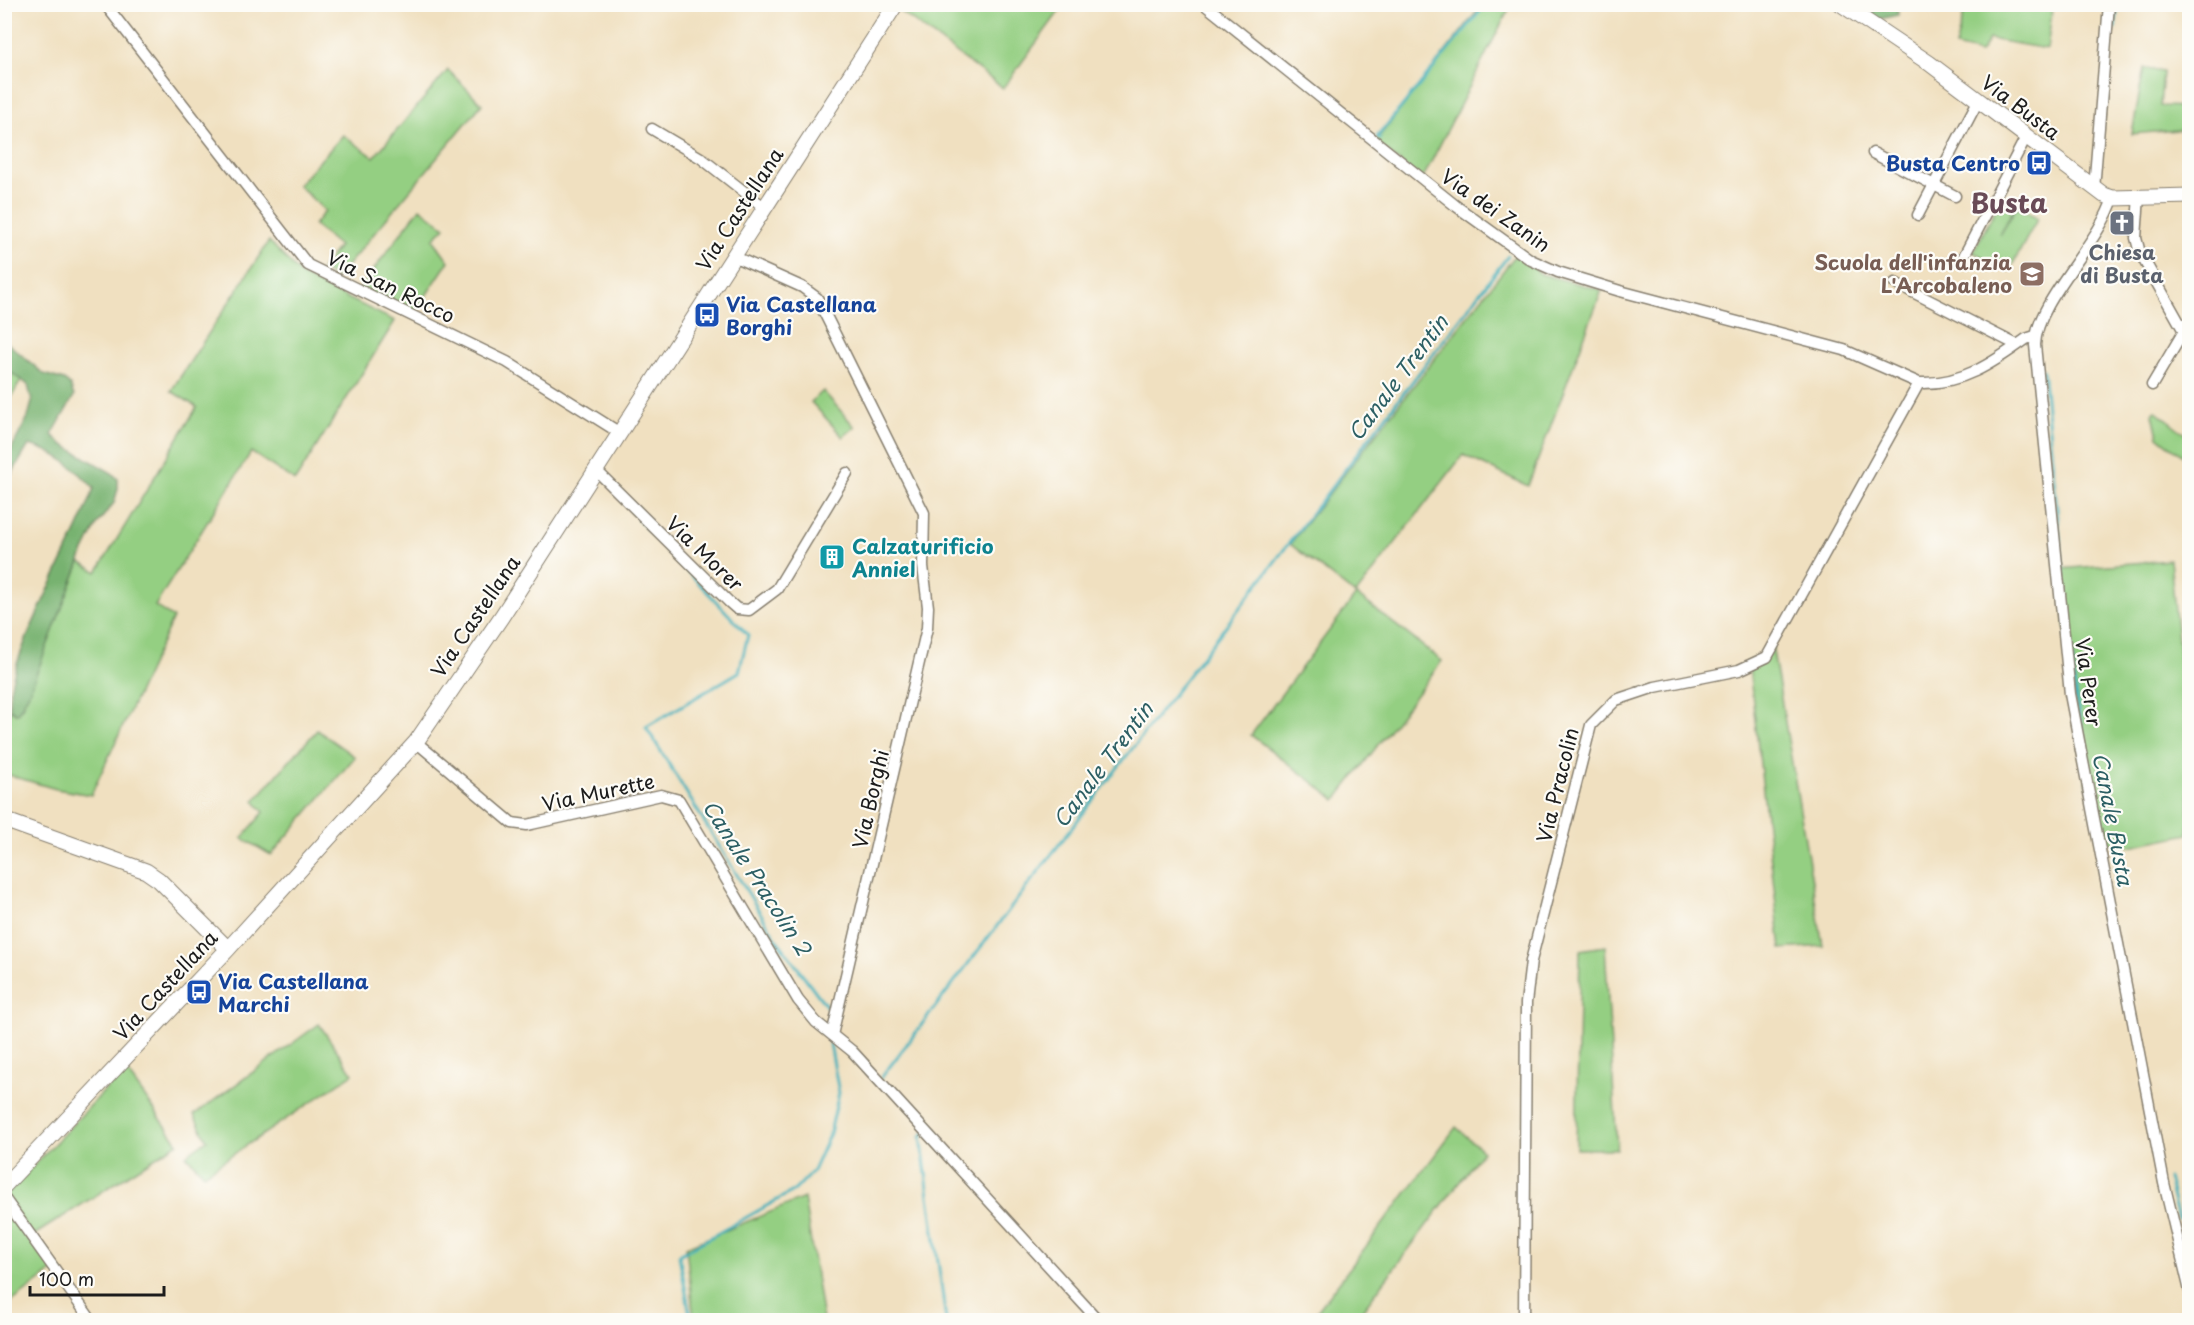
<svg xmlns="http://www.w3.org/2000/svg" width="2194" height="1325" viewBox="0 0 2194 1325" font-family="'Playpen Sans',sans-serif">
  <rect width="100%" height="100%" fill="#fdfcf7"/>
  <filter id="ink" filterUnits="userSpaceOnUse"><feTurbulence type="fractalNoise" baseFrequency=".0167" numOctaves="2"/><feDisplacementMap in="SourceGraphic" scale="12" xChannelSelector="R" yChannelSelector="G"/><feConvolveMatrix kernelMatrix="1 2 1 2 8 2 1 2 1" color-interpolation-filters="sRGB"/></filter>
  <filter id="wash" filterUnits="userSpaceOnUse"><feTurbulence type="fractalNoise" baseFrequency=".008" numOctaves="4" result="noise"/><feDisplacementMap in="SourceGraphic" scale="24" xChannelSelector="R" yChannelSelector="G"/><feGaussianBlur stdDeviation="1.35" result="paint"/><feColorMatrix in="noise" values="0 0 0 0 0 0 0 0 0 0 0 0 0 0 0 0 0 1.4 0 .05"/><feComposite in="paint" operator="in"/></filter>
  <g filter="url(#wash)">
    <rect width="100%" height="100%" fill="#f0e0c0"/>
    <!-- green -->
    <path fill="#94cf82" stroke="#58764f" stroke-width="1.5" d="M905,4L1064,5L1003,88L900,11Z
      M1482,5H1511L1422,180L1375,142Z
      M1958,5H2053L2047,49L1989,39L1980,53L1955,47L1966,5Z
      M2144,68L2163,72L2160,106L2189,107V129L2132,134Z
      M448,70L482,104L337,278L321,270L339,246L314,225L325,211L298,185L343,135L374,157Z
      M2002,197L2016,204L2000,235L2017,206L2038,218L2009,271L1973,252Z
      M420,208L445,227L433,239L449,261L413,315L359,289Z
      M269,241L302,276L395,321L295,481L251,452L155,606L173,618L91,795L56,789L5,774V724L10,709L17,714L22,707L80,562L97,572L197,407L171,391Z
      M1517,253L1541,274L1602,290L1528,486L1463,455L1356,594L1442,661L1336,800L1251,735L1356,595L1290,544Z
      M5,368L21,380L5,409Z
      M823,391L855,427L843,437L811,402Z
      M2155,410L2189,437V461L2158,436L2153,414Z
      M2170,560L2189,749V834L2130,846L2098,841L2080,748L2059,569Z
      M1772,645L1823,946L1781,949L1749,667Z
      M317,730L355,757L271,855L242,838L264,812L254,801Z
      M1605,946L1617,1149H1576L1580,950Z
      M319,1024L353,1074L204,1174L186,1155L207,1140L194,1115Z
      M125,1069L178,1143L31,1237L55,1269L5,1307L4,1197Z
      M1456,1127L1483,1151L1355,1320H1314L1312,1318Z
      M804,1198L823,1320H694L686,1247Z"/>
    <!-- forest -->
    <path fill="#77b270" stroke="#4a6746" stroke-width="1.5" d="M1874,5H1897L1898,15L1871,21Z
      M5,341L44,374L64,380L70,385L74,396L52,435L62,444L112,473L118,479V489L114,503L98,523L84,551L29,693L17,714L10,709C0,668 80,536 94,488C75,468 56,451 29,445L5,485V461L28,417L32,402L28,385L5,368Z"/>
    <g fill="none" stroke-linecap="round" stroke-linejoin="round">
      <!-- stream -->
      <path stroke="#40b0bb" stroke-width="3" d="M2115,28L2118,4
        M1380,139L1377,137L1486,4
        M2043,370L2076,699L2105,851
        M638,519L748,635L739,672L646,727L777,940L833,1015
        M881,1078L1508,256
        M924,1133L921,1137L946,1320
        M2168,1178L2178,1219
        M691,1320L679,1255L795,1190L813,1171L830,1133L839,1093L829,1038"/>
    </g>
  </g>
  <g filter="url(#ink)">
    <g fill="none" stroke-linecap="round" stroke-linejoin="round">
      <!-- street casing -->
      <g stroke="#867e6e" stroke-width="13">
        <path id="street" d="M105,4L308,265L507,362L620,433
          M1204,4L1456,206L1531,260L1558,272L1620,291L1844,350L1919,383
          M652,129L701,158L765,208
          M1873,153L1955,196
          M2094,189L2109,4
          M2139,196L2136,238L2140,253L2184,331L2190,336
          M2113,198C2100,243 2036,301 2035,345L2070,694L2164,1183L2190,1291
          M1918,215L1978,101
          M733,256L802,287L817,298L924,513L923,566L928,607L927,628L832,1035
          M1964,256L2026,137
          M1895,283L2017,345
          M2152,385L2184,331
          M596,470L729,602L737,609L749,610L777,589L847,473
          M416,742L512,823L527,825L661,795L679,800L798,1000L816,1022L852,1051L1098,1320
          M4,1198L91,1320
          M1524,1320L1526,1003L1531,961L1591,725L1616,700L1655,687L1739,670L1767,657L1919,383C1961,385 1993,363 2026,339L2035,336"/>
      </g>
      <!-- secondary casing -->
      <g stroke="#867e6e" stroke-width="17">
        <path id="secondary" d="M1841,4L1929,63L2104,195L2113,198L2190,196
          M4,820L146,871L159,880L228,949
          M4,1186L228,949L416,742L502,616L896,4"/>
      </g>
      <!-- street -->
      <use href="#street" stroke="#fff" stroke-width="10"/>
      <!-- secondary -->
      <use href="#secondary" stroke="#fff" stroke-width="15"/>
    </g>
  </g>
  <!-- icons -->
  <defs>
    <g id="bus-square" transform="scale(1.35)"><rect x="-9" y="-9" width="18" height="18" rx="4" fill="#1a4fb4" stroke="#fdfcf7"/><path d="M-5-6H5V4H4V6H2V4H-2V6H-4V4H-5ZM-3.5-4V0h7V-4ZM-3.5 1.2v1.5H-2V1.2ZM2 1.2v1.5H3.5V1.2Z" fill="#fff"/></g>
    <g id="church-square" transform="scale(1.35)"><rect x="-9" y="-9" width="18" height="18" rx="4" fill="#6b7280" stroke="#fdfcf7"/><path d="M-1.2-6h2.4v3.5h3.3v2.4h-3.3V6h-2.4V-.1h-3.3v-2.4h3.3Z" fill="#fff"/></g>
    <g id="school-square" transform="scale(1.35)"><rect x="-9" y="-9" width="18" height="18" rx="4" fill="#8d6e63" stroke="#fdfcf7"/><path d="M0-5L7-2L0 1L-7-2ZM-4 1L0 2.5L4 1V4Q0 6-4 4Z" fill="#fff"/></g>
    <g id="building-square" transform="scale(1.35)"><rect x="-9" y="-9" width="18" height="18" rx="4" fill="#0f9aa8" stroke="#fdfcf7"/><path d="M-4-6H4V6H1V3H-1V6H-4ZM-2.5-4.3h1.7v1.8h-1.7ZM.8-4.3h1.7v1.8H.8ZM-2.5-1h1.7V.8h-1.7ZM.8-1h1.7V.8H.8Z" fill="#fff"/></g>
  </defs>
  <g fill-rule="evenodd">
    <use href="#bus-square" x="2039" y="163"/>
    <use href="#church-square" x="2122" y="223"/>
    <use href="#school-square" x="2032" y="274"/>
    <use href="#bus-square" x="707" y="315"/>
    <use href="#building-square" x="832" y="557"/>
    <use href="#bus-square" x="199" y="992"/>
  </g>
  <g text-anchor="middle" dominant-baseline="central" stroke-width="4.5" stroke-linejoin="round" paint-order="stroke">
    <!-- street labels -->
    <g font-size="20" fill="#1c1c1c" stroke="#fdfcf7">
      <text transform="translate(2021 107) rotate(37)">Via Busta</text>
      <text transform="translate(739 209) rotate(-57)">Via Castellana</text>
      <text transform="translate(1496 210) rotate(35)">Via dei Zanin</text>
      <text transform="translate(391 286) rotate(26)">Via San Rocco</text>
      <text transform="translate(705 553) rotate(44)">Via Morer</text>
      <text transform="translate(475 616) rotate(-56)">Via Castellana</text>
      <text transform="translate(2089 682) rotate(82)">Via Perer</text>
      <text transform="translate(1557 785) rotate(-76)">Via Pracolin</text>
      <text transform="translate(598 792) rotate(-12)">Via Murette</text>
      <text transform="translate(870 799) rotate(-77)">Via Borghi</text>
      <text transform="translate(165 985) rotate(-47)">Via Castellana</text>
    </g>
    <!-- transit labels -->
    <g font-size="20" font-weight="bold" fill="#164399" stroke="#fdfcf7" text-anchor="start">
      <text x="2020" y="163" text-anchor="end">Busta Centro</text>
      <text x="726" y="304">Via Castellana<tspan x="726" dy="23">Borghi</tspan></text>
      <text x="218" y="981">Via Castellana<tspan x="218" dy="23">Marchi</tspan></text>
    </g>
    <!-- worship labels -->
    <g font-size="20" font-weight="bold" fill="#5b616d" stroke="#fdfcf7">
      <text x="2122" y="252">Chiesa<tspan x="2122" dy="23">di Busta</tspan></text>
    </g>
    <!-- education labels -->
    <g font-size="20" font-weight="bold" fill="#785e54" stroke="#fdfcf7" text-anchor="end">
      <text x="2012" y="262">Scuola dell'infanzia<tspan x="2012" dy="23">L'Arcobaleno</tspan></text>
    </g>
    <!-- culture labels -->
    <g font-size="20" font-weight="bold" fill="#0d838f" stroke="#fdfcf7" text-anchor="start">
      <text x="852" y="546">Calzaturificio<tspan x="852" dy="23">Anniel</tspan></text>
    </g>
    <!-- water labels -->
    <g font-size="21" font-style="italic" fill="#2c5f64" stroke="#fdfcf7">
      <text transform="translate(1397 377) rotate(-53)">Canale Trentin</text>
      <text transform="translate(1102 764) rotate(-53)">Canale Trentin</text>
      <text transform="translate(2114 819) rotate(79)">Canale Busta</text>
      <text transform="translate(758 877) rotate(57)">Canale Pracolin 2</text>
    </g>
    <!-- district labels -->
    <g font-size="26" font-weight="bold" fill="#694b57" stroke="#fdfcf7">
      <text x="2009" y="202">Busta</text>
    </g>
  </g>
  <!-- margin -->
  <rect width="2194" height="1325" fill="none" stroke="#fdfcf7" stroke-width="24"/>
  <!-- scale -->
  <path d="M30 1286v9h134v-9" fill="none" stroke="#1c1c1c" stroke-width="3"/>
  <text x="39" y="1286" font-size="18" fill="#1c1c1c" stroke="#fdfcf7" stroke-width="4.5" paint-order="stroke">100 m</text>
</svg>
